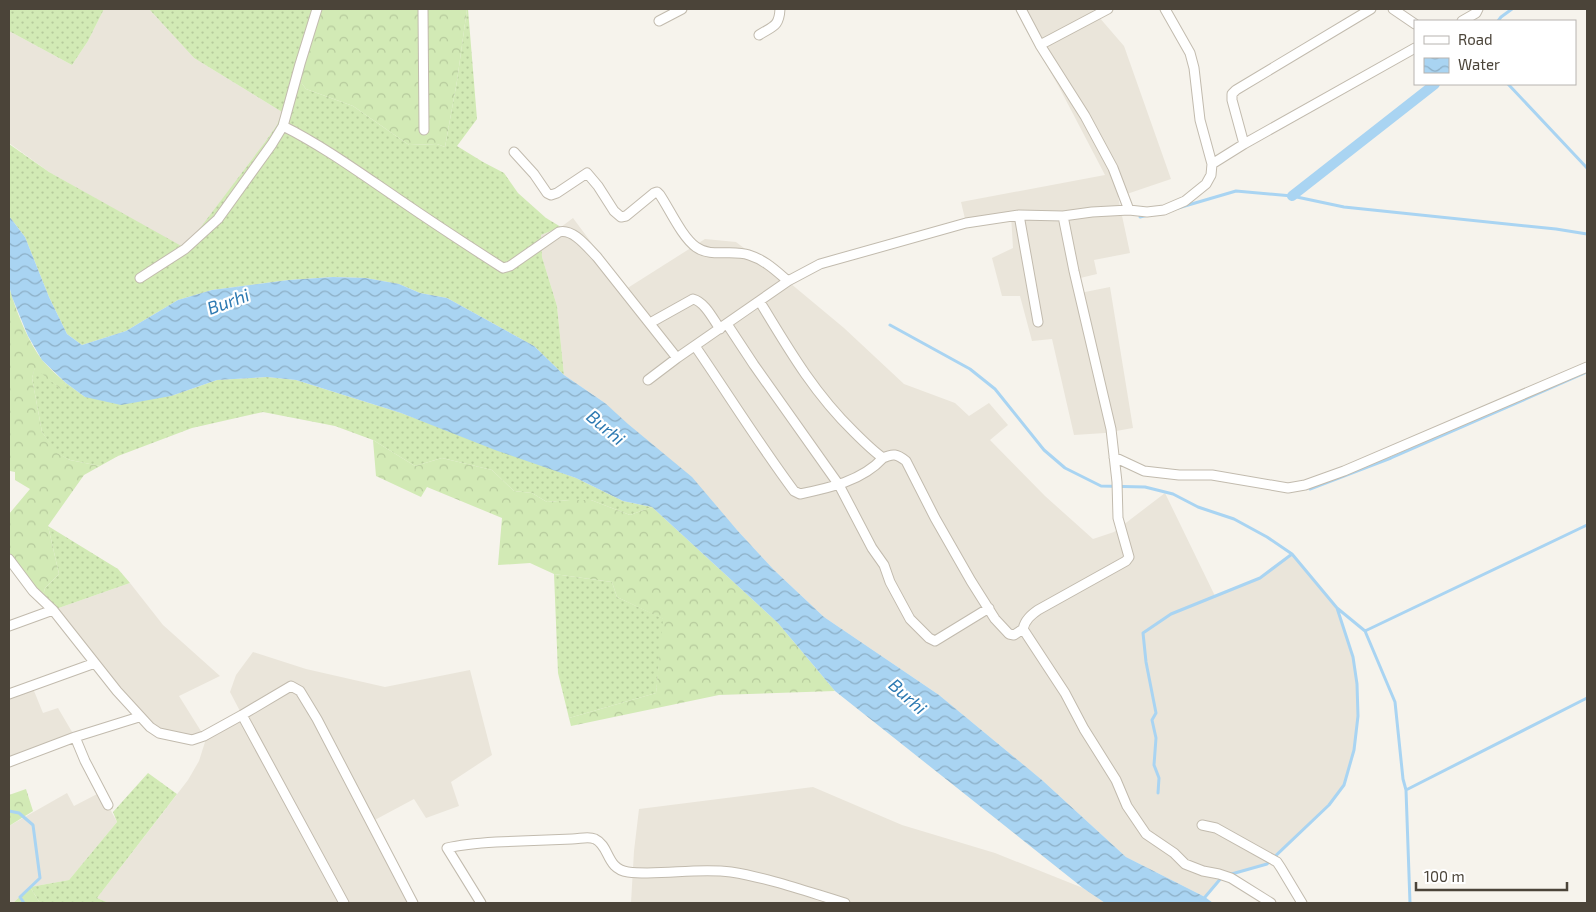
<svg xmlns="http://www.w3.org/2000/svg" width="1596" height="912" viewBox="0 0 1596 912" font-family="'Exo 2',sans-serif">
  <defs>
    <pattern id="grass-dots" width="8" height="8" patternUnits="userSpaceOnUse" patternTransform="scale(1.25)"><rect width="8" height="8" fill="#d2eab5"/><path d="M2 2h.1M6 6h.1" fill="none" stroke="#b6ca9c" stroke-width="1.8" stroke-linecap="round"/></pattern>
    <pattern id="forest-crowns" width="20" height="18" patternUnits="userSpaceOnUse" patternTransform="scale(1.25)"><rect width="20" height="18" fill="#d2eab5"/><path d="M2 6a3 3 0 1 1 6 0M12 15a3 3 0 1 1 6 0" fill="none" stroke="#b6ca9c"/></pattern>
    <pattern id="water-waves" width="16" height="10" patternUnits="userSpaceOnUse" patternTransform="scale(1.25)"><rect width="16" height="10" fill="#a9d4f2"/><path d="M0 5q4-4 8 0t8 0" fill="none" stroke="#8caec5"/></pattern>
  </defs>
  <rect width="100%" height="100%" fill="#f6f3ec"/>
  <!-- residential -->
  <path fill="#eae5da" d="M104,9H149L194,58L282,112L277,125L265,142L185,249L49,172L9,143V31L72,65L88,41Z
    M1016,9H1092L1124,46L1171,179L1118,197L1130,253L1094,260L1097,274L1076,279L1080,293L1110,287L1133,428L1105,433L1074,435L1052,339L1032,341L1020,296H1002L992,258L1013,248L1011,215L966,223L961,202L1105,175L1059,87L1023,25Z
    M573,218L626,289L705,239L736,242L784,278L844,328L904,384L955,403L969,416L989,403L1008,425L990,440L1045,496L1093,539L1114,532L1165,493L1215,596L1260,578L1292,554L1337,608L1353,657L1357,684L1358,716L1354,750L1344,785L1329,805L1267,864L1221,877L1205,897L1126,857L1042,780L939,695L824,617L774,570L737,530L605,403L564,375L557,306L542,257L541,235L561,227Z
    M130,583L163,625L220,676L179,696L204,736L242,715L230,692L236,675L253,652L306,669L385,687L470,670L492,755L451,782L459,806L426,818L414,799L371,822L413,903H109L97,898L188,780L199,761L205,742L204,736L192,740L159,733L53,610Z
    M32,686L43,713L58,708L75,737L9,762V694Z
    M813,787L902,825L995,853L1083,888L1105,903H631L634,851L639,809Z
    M101,792L117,822L69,880L30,887L13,903H9V826L67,793L74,806Z"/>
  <!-- grass -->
  <path fill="url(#grass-dots)" d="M9,9H104L88,41L72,65L9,31Z
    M149,9H312L294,73L306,89L353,106L409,145L437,144L445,147L457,81L467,9H468L477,119L457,146L483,162L504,173L518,193L546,218L561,227L541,235L542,257L557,306L564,375L534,346L447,298L420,293L399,284L366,278L333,277L289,280L212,290L178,300L126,331L82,345L67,334L49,297L25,237L9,216V144L49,172L185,248L265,142L277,125L282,112L194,58Z
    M35,367L62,390L66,383L85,397L171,396L217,380L267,377L296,380L401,413L576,478L623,501L652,507L630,515L591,500H570L547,502L532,493L514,491L492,470L442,458L415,466L373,440L335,426L263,412L192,428L118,456L100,466L70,460L56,453L42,432L32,378Z
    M48,526L118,569L130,583L53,610L42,600L45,588L59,574Z
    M554,574L612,582L617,597L664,619L656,693L569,718L558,673Z
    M148,773L177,794L97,898L109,903H40L30,887L69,880L117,822L113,812Z"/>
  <!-- forest -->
  <path fill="url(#forest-crowns)" d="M312,9H467L457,81L445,147L437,144L409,145L353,106L306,89L294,73Z
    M9,285C14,307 29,344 43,361C50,369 58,376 66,383L63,391L35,368L32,378L42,432L57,453L70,460L100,466L84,475L48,526L59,574L45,588L42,600L9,559V514L30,489L15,480V472L10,471L9,476Z
    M373,440L415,466L442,458L492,470L514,491L532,493L547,502L570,500H591L630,515L652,507L778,623L835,691L719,695L571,726L569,718L656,693L663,619L617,597L612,582L554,574L530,563L498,565L502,518L427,487L421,497L376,476Z
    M26,789L33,811L9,826V795Z
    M30,887L40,903H13Z"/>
  <!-- water -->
  <path fill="url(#water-waves)" d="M9,216L25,237L49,297L67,334L82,345L126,331L178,300L212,290L289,280L333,277L366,278L399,284L420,293L447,298L534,346L564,375L605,403L628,424L692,477L737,530L774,570L824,617L939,695L1042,780L1126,857L1205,897L1213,903H1105L1083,888L835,691L778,623L652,507L623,501L576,478L495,450L401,413L296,380L267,377L217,380L171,396L121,405L85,397L66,383L42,360L28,336L12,297L9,285Z"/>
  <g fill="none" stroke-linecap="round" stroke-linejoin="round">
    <!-- stream -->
    <path stroke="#a9d4f2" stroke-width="3" d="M1498,21L1501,17L1512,9
      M1508,84L1587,168
      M1178,208L1236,191L1292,196L1344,207L1556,229L1587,234
      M1140,217L1148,215
      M890,325L970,369L995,389L1044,450L1065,468L1101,486L1145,487L1173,494L1198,507L1234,519L1267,537L1292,554L1337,608L1353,657L1357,684L1358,716L1354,750L1344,785L1329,805L1267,864L1228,875
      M1310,489L1391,458L1587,372
      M1337,608L1365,631L1395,702L1403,779L1406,790
      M1365,631L1587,525
      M1158,793L1159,778L1154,765L1156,738L1152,720L1156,713L1146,662L1143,633L1171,614L1260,578L1292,554
      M9,811L19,813L33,825L40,878L20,897L24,903
      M1200,903L1222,877
      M1410,903L1406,790L1587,698"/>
    <!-- canal -->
    <path stroke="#a9d4f2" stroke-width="10" d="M1292,196L1435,84"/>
    <!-- street casing -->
    <g stroke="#c2bbae" stroke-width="11">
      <path id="street" d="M423,9L424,130
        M1021,9L1040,45L1085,116L1113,168L1129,210
        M1165,9L1190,53L1194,68L1200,120L1212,164
        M1371,9L1236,90L1232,94V100L1244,144L1415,48
        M1393,9L1415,24
        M659,21L682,9
        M1462,21L1476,13L1478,9
        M759,35C773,26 779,27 780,9
        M1040,45L1108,9
        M283,126C323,146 360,173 397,198C432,222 467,245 503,268L510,266L559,232C573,228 588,248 597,257L677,358
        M514,152L534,174L547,193L551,195L557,193L587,173L598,186L614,211L621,217L626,216L654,193L657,192L660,195C670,210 682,237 696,247C711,258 732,249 749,255C765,260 776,271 788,281
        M1019,215L1038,322
        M140,278L185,249L218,219L272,144L283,126L300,64L317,9
        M760,302C789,350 814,393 854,432C864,442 873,451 883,458C893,453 897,454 906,461L935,518L971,581L995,619L1009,634L1014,635L1023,629L1065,693L1084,729L1116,780L1127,806L1146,834L1174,853L1185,864L1203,871L1219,874L1231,878L1271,903
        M650,323L693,299C705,302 713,319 720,329
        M727,324L754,365L839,485L872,548L884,565L890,582L910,619L929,638L935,641L989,608
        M695,346C728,394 759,444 794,491L800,494C829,488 862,481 883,458
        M648,380L677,358L788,281L820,264L966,223L1019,215L1063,216L1092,212L1129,210L1147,212L1164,210L1185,201L1206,184L1211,175L1212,164L1244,144
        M1114,457L1144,471L1179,475H1212L1288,488L1305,485L1344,471L1587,367
        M9,559L33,591L53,610L117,691L150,727L159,733L192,740L204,736L242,715L344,903
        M9,626L53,610
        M1023,629C1025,620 1031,615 1038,610L1126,561L1129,557L1118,518L1117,482L1111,429L1074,271L1063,216
        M9,694L95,663
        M242,715L291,686L300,691L317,719L413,903
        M75,737L85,761L108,805
        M9,762L75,737L139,717
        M1202,825L1216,828L1277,862L1281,868L1302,903
        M481,903L447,848C464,844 480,843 496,842C522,841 547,840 572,839C580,839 588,836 595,839C610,846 606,869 628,872C662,876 697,867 731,872C769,878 808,892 845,903"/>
    </g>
    <!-- street -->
    <use href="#street" stroke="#fff" stroke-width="9"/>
  </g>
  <g text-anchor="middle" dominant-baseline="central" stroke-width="4.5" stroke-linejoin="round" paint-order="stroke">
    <!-- water labels -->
    <g font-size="18" font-style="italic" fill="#2e7ab2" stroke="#fff">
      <text transform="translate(228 301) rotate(-20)">Burhi</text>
      <text transform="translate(606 427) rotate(40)">Burhi</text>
      <text transform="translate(908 696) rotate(42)">Burhi</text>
    </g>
  </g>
  <!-- border -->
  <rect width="1596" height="912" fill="none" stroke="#4b4439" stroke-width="20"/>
  <!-- legend -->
  <rect x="1414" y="20" width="162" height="65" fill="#ffffff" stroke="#b7b4b0"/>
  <rect x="1424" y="36" width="25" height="8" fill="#ffffff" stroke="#b7b4b0"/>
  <text x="1458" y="45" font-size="15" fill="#4b4439">Road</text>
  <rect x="1424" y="58" width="25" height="15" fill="url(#water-waves)" stroke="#b7b4b0"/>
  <text x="1458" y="70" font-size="15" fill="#4b4439">Water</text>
  <!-- scale -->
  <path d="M1416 882v8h151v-8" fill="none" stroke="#4b4439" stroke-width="2.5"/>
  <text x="1424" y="882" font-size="15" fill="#4b4439" stroke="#ffffff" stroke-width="4" paint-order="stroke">100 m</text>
</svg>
